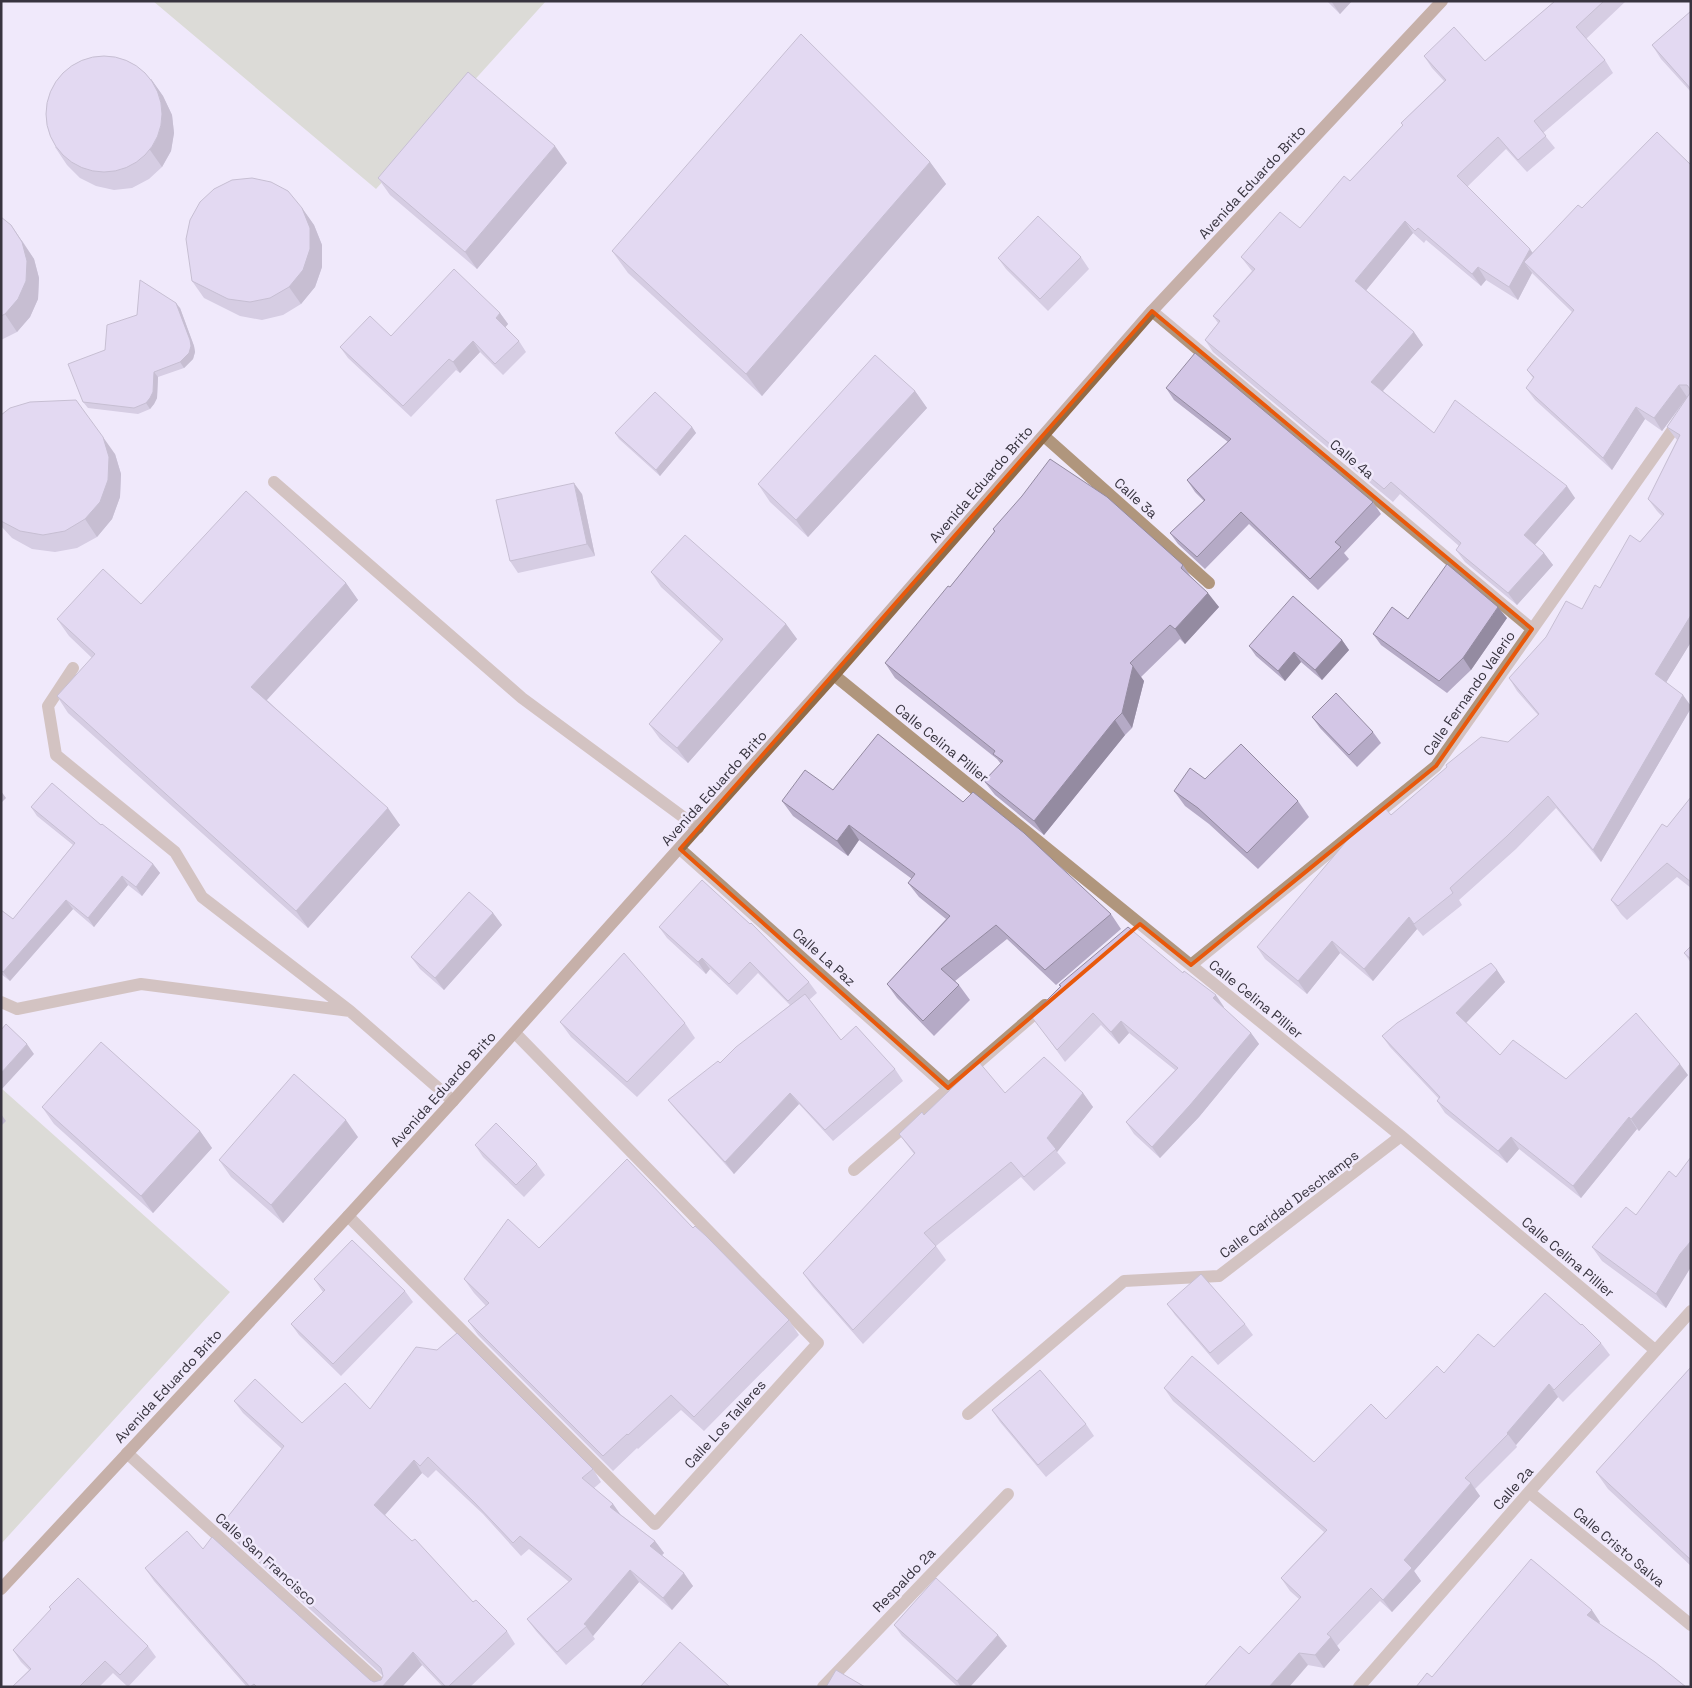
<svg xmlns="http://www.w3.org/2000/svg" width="1692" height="1688" viewBox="0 0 1692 1688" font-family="'Space Grotesk',sans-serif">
  <rect width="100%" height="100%" fill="#f0e9fb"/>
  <!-- green -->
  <path fill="#c3cbab" d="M153,1H546L376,189Z
    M1,1088L230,1292L1,1544Z"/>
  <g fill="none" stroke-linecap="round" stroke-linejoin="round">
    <!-- lane -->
    <path stroke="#b0967d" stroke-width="12" d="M1044,436L1209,583
      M274,482L522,698L698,828
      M73,668L48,706L56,755L175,852L202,897L350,1011
      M1,1002L17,1009L141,984L350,1011L453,1101"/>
    <!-- street -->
    <path stroke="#b0967d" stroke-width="12" d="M1152,311L1532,629
      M834,675L1401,1136L1655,1350
      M680,849L948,1088
      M1191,965L1436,766L1691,404
      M854,1170L1045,1005
      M348,1216L655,1524L818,1343L515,1033
      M968,1414L1124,1281L1219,1276L1401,1136
      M127,1453L384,1687
      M1529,1492L1691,1625
      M823,1687L1008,1494
      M1359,1687L1529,1492L1691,1311"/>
    <!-- secondary -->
    <path stroke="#926c46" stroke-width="12" d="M1,1589L348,1216L453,1101L834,675L1152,311L1442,1"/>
  </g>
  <!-- wall -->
  <path fill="#b5aac6" d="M1327,1H1352L1340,14Z
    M1555,1H1626L1586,39L1605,60L1613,73L1543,133L1555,148L1527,172L1506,149L1467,187L1532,253L1582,208L1691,165V642L1666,682L1691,706V708L1601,862L1556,808L1516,849L1459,900L1462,905L1423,936L1417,929L1373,981L1340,953L1307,994L1265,959L1257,947L1391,815L1508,742L1538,715L1517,691L1509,678L1582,609L1662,516L1657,511L1648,499L1677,440L1667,427L1688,397L1662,431L1645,419L1612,470L1535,400L1526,388L1533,378L1527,370L1572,312L1532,273L1518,300L1486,280L1481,286L1426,240L1424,243L1413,233L1366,290L1414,332L1423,345L1383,391L1434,433L1575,498L1535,545L1544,553L1553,565L1517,605L1465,562L1456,550L1459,546L1400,494L1393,502L1213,352L1205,340L1218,323L1213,316L1252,271L1241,257L1300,228L1350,181L1403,125L1401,123L1444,81L1432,68L1424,56L1485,61Z
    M1691,11V92L1661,59L1652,45Z
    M151,79L163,96L172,115L174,133L171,151L162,167L149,179L132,188L114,190L96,186L80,178L67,165L55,147Z
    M930,162L946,184L762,396L628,273L612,251Z
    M567,163L477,269L390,195L378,178Z
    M302,208L314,225L322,245V267L315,287L301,304L283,315L262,320L240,316L204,298L192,281Z
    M1,217L23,242L34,259L39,278L38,299L30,317L17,332L1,340Z
    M1081,257L1089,269L1048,311L1006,269L998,258Z
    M180,308L194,346L195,352L193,359L184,368L158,377L157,398L154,404L150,409L138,414L88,408L83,402L105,350Z
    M500,313L508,324L505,327L519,341L526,352L503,375L480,352L460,373L456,370L411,417L348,358L340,347Z
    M1166,388L1373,502L1381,514L1344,553L1349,559L1318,590L1249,524L1205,569L1178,544L1170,533L1204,501L1195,492L1187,480L1228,442L1174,400Z
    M915,391L927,408L808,537L770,502L758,484Z
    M1,415L115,454L121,474L120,497L112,519L97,537L77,548L55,552L32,549L12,538L1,526Z
    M692,427L696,433L660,476L619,439L615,433Z
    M582,494L595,556L518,573L510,561Z
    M993,529L1183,565L1191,577L1219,607L1185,644L1180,639L1141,677L1144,681L1132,728L1125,735L1044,835L995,795L984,781L1001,764L997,759L895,678L885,663L950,587L994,532Z
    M651,572L786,624L797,639L688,763L660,739L649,724L721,642L661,587Z
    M346,583L358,600L267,700L400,825L308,928L68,713L57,696L92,658L69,636L57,619L141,604Z
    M1507,618L1471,670L1447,693L1381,645L1373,634Z
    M1342,640L1349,650L1322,680L1301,662L1285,681L1256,656L1249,646Z
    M1312,717L1373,732L1381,743L1357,767L1320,728Z
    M1205,779L1298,801L1309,817L1258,869L1209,824L1185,806L1174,791Z
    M833,790L963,802L1111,914L1121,929L1056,985L1007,939L955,981L959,985L970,1000L934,1036L897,998L887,984L946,919L919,897L908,883L912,879L859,840L848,856L793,816L782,801Z
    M1691,797V888L1677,877L1627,920L1621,914L1611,900L1667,827Z
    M31,807L101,825L153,864L160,873L142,896L128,885L94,927L73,909L10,981L1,974V910L13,919L73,845L37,816Z
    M493,913L502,925L444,990L420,969L411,957Z
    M659,927L809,982L817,993L809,1000L841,1040L895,1069L903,1081L833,1141L799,1104L734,1174L677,1111L668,1100L720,1063L790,1005L758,973L737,995L710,969L706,974L667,938Z
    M1691,946V963L1684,953Z
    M1497,970L1505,982L1466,1023L1500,1055L1566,1079L1688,1075L1639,1131L1637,1129L1581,1198L1519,1149L1507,1163L1445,1113L1437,1101L1439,1099L1390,1047L1382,1036Z
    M1059,985L1224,1007L1223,1008L1251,1033L1259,1044L1199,1117L1160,1158L1134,1134L1126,1122L1175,1070L1129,1033L1119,1044L1101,1025L1065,1062L1040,1027L1061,987Z
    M560,1022L685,1023L695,1038L637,1097L571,1037Z
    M1005,1093H1083L1093,1107L1057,1152L1066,1163L1034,1191L1021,1177L936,1246L946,1260L863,1344L813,1287L803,1273L914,1154L899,1134L924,1115Z
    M42,1107L200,1131L212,1148L153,1213L54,1124Z
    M358,1137L283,1223L231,1177L219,1160Z
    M475,1145L537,1164L545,1175L524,1197L483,1157Z
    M1676,1177L1689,1268L1666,1308L1602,1261L1592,1247L1636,1215Z
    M693,1228L789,1320L799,1335L704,1431L681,1410L638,1449L637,1448L613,1471L478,1335L468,1321L486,1306L474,1293L464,1279L539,1248Z
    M314,1279L405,1291L413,1302L341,1376L299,1335L291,1324L323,1292Z
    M1167,1304L1245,1324L1253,1335L1218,1365L1175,1315Z
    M1581,1325L1601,1343L1610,1355L1563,1402L1558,1397L1516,1445L1517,1447L1475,1489L1480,1496L1414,1571L1421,1581L1392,1612L1380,1601L1337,1646L1340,1650L1324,1668L1249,1654L1299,1599L1290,1591L1281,1578L1324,1532L1173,1401L1164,1388L1314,1462L1386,1419L1444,1373L1494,1347Z
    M1691,1367V1566L1608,1489L1596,1472Z
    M234,1401L302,1423L370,1409L593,1469L601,1482L594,1488L613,1504L620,1514L655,1541L664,1553L662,1555L693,1586L672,1610L639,1582L593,1636L595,1639L566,1665L536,1631L527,1619L569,1582L529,1549L521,1556L483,1514L436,1470L428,1478L422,1473L385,1515L473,1602L507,1631L515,1644L470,1687H443L422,1665L402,1687H247L154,1581L145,1568L203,1549L370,1680L374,1682L381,1680L383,1676L231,1537L222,1524L282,1449L243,1413Z
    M992,1410L1086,1424L1094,1436L1046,1477L1000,1422Z
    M49,1607L148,1646L156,1657L128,1687L113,1673L99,1687H12L29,1670L21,1662L13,1650L51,1610Z
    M894,1625L1007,1646L970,1687H958L902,1636Z"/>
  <!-- shaded-wall -->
  <path fill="#948ba1" d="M1331,1H1352L1340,14Z
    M151,79L163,96L172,115L174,133L171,151L162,167L150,150Z
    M555,146L567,163L477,269L465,252Z
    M930,162L946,184L762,396L746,374Z
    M302,208L314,225L322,245V267L315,287L301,304L289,287Z
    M1405,221L1413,233L1364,293L1355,281Z
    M11,225L34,259L39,278L38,299L30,317L17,332L5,314Z
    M1530,249L1539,262H1524L1532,273L1518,300L1509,287Z
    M1478,267L1486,280L1481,286L1472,274Z
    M176,303L180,308L194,346L195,352L193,359L184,368L180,362Z
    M500,313L508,324L504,329L496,318Z
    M1414,332L1423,345L1380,394L1371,382Z
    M473,341L480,352L460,373L453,362Z
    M154,372L158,377L157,398L154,404L150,409L146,403Z
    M1679,385L1687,397L1662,431L1654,418Z
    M915,391L927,408L808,537L796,520Z
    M1636,407L1645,419L1612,470L1603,458Z
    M692,427L696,433L660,476L656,470Z
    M103,437L115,454L121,474L120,497L112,519L97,537L85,519Z
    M574,483L582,494L595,556L587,544Z
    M1567,486L1575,498L1533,547L1524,535Z
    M1544,553L1553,565L1517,605L1508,593Z
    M346,583L358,600L263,704L251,687Z
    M1208,593L1219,607L1185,644L1175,629Z
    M1498,607L1507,618L1471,670L1463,658Z
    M1691,615V642L1664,686L1655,674Z
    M786,624L797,639L688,763L677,748Z
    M1342,640L1349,650L1322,680L1315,670Z
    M1294,652L1301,662L1285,681L1278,671Z
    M1133,666L1144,681L1132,728L1122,713Z
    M1683,695L1691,706V708L1601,862L1593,850Z
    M1115,720L1125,735L1044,835L1034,821Z
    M1,791L6,798L1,803Z
    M388,808L400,825L308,928L296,911Z
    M849,825L859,840L848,856L837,841Z
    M153,864L160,873L142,896L136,887Z
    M122,876L128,885L94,927L88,918Z
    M66,900L73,909L10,981L3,972Z
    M493,913L502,925L444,990L435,978Z
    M1409,917L1417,929L1373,981L1364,969Z
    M1332,941L1340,953L1307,994L1298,981Z
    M702,958L710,969L706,974L698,962Z
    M1497,970L1505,982L1464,1025L1456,1013Z
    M1216,995L1224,1007L1221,1010L1213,998Z
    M1121,1021L1129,1033L1119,1044L1111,1032Z
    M1251,1033L1259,1044L1199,1117L1160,1158L1152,1147Z
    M27,1044L34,1054L1,1090V1073Z
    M1680,1064L1688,1075L1639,1131L1631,1119Z
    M790,1093L799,1104L734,1174L725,1162Z
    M1083,1093L1093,1107L1057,1152L1047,1138Z
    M1,1114L6,1121L1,1126Z
    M1629,1117L1637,1129L1581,1198L1573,1186Z
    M346,1120L358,1137L283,1223L271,1205Z
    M200,1131L212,1148L153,1213L141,1196Z
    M1511,1137L1519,1149L1507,1163L1498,1151Z
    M1691,1241V1267L1666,1308L1656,1294L1680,1254Z
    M1549,1384L1558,1397L1516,1445L1507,1433Z
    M414,1460L422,1473L383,1517L374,1505Z
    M1471,1483L1480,1496L1414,1571L1421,1581L1392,1612L1383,1600L1404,1560Z
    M613,1504L622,1517L610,1507Z
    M655,1541L664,1553L659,1558L650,1546Z
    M630,1570L639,1582L593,1636L584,1624Z
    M684,1573L693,1586L672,1610L663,1598Z
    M1592,1610L1600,1622L1596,1628L1587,1615Z
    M998,1635L1007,1646L970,1687H961L957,1681Z
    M1331,1637L1340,1650L1324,1668L1315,1655Z
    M413,1652L422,1665L402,1687H382Z
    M1299,1653L1308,1665L1289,1687H1269Z"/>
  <!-- building -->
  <path fill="#d3c6e6" stroke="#948ba1" d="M1555,1H1604L1576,27L1605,60L1534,121L1546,136L1518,160L1498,137L1457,176L1530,249L1509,287L1478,267L1472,274L1418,228L1415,231L1405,221L1355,281L1414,332L1371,382L1434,433L1455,400L1567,486L1524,535L1544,553L1508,593L1456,550L1461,543L1391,482L1384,489L1205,340L1220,321L1213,316L1255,269L1241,257L1280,212L1300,228L1344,176L1350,181L1403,125L1401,123L1446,80L1424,56L1454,27L1485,61Z
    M1691,11V89L1652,45Z
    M801,34L930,162L746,374L612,251Z
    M46 114a58 58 0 1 1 116 0a58 58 0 1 1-116 0Z
    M468,72L555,146L465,252L378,178Z
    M1657,132L1691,165V615L1655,674L1683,695L1593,850L1548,796L1507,836L1450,888L1453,893L1414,924L1409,917L1364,969L1332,941L1298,981L1257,947L1350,837L1385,808L1391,815L1447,767L1446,765L1481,737L1508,742L1539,714L1509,678L1546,637L1566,601L1582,609L1595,585L1600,588L1630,535L1640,542L1664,514L1648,499L1680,435L1667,427L1690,393V389L1687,385H1679L1654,418L1636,407L1603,458L1526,388L1534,377L1527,370L1574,310L1524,262L1578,205L1582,208Z
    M252,178L271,182L288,191L302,208L310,228V249L303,270L289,287L270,298L250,302L228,299L192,281L186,239L190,220L200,202L214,189L232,180Z
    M1038,216L1081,257L1040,299L998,258Z
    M1,217L11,225L22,242L27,261L26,281L18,299L5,314L1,316Z
    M454,269L500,313L496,318L519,341L495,364L473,341L453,362L449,359L403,406L340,347L370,316L391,336Z
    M140,280L176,303L190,340L191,346L189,353L180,362L154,372L153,392L150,398L146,403L134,408L83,402L68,364L105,350L107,325L137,315Z
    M1195,353L1373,502L1335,542L1341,547L1310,579L1241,512L1197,557L1170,533L1205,500L1187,480L1231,439L1166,388Z
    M875,355L915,391L796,520L758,484Z
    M655,392L692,427L656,470L615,433Z
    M76,400L103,437L109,457L108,480L100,502L85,519L65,531L43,535L20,531L1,521V415L10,408L30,402Z
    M1050,459L1107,497L1183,565L1181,568L1208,593L1175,629L1170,625L1130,663L1133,666L1122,713L1115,720L1034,821L984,781L1003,761L993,754L995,751L885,663L948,586L950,587L995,531L993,529L1022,496Z
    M574,483L587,544L510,561L496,500Z
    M246,491L346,583L251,687L388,808L296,911L57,696L95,654L57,619L103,569L141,604Z
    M685,535L786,624L677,748L649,724L723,639L651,572Z
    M1447,564L1498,607L1463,658L1439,681L1373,634L1392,607L1408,619Z
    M1293,596L1342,640L1315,670L1294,652L1278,671L1249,646Z
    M1336,693L1373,732L1349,755L1312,717Z
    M878,734L963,802L973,792L1024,833L1111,914L1045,970L996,925L941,969L959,985L923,1021L887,984L950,916L908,883L915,874L849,825L837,841L782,801L805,770L833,790Z
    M1241,744L1298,801L1247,853L1198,808L1174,791L1190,768L1205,779Z
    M52,783L101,825L102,824L153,864L136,887L122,876L88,918L66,900L3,972L1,970V910L13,919L75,843L31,807Z
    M1691,797V882L1667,863L1618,906L1611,900L1662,824L1667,827Z
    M702,880L750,924L751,923L809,982L788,1001L750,962L729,984L702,958L698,962L659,927Z
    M469,892L493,913L435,978L411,957Z
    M1128,927L1183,973L1184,971L1216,995L1213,998L1251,1033L1190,1105L1152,1147L1126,1122L1178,1068L1121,1021L1111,1032L1093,1013L1057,1050L1031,1016L1061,986L1059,985Z
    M1691,946V959L1684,953Z
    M624,953L685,1023L627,1082L560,1022Z
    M1491,963L1497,970L1456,1013L1500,1055L1513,1040L1566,1079L1636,1013L1680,1064L1631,1119L1629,1117L1573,1186L1511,1137L1498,1151L1437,1101L1440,1097L1382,1036L1397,1023Z
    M805,994L841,1040L856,1026L895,1069L825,1130L790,1093L725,1162L668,1100L718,1061L720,1063L736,1047Z
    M6,1024L27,1044L1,1073V1030Z
    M101,1042L200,1131L141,1196L42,1107Z
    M1044,1057L1083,1093L1047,1138L1056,1149L1024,1177L1011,1162L924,1233L936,1246L853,1330L803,1273L915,1153L899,1134L922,1112L924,1115L979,1062L1005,1093Z
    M294,1074L346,1120L271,1205L219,1160Z
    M496,1123L537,1164L516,1185L475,1145Z
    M1691,1157V1241L1680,1254L1656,1294L1592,1247L1626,1207L1636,1215L1669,1171L1676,1177Z
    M627,1159L693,1228L695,1226L706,1236L789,1320L694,1417L671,1395L628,1435L627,1434L603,1456L468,1321L489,1303L464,1279L508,1219L539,1248Z
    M352,1240L405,1291L333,1364L291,1324L325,1290L314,1279Z
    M1201,1274L1245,1324L1210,1353L1167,1304Z
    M1545,1293L1581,1325L1582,1324L1601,1343L1554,1390L1549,1384L1507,1433L1508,1434L1465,1478L1471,1483L1404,1560L1412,1568L1383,1600L1371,1588L1327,1634L1331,1637L1315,1655L1299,1653L1269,1687H1204L1240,1646L1249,1654L1301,1597L1281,1578L1327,1530L1164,1388L1192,1356L1314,1462L1371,1404L1386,1419L1437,1366L1444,1373L1478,1334L1494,1347Z
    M457,1333L593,1469L582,1478L613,1504L610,1507L655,1541L650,1546L684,1573L663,1598L630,1570L584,1624L587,1626L557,1652L527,1619L572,1579L520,1536L513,1543L474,1502L428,1457L420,1466L414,1460L374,1505L412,1541L415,1539L473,1602L476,1600L507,1631L448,1687H446L413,1652L382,1687H257L254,1684L250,1687L145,1568L187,1531L203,1549L212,1537L370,1680L374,1682L381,1680L383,1676L381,1668L222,1524L284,1446L234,1401L255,1379L302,1423L345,1383L370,1409L416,1347L437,1350Z
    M1691,1367V1560L1596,1472Z
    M1040,1370L1086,1424L1038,1465L992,1410Z
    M1531,1559L1592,1610L1587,1615L1655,1662L1686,1687H1416L1427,1673L1432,1677Z
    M78,1578L148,1646L120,1675L105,1661L79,1687H12L31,1669L13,1650L51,1609L49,1607Z
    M936,1578L998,1635L957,1681L894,1625Z
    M680,1642L730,1687H640Z
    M836,1670L865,1687H826Z"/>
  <!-- marked area -->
  <path d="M0 0H1692V1688H0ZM1152,311L1532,629L1436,766L1191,965L1140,924L948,1088L680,849Z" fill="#f0e9fb" fill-opacity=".55" fill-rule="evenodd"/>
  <path fill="none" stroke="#e8590c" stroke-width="4" stroke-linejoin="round" d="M1152,311L1532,629L1436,766L1191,965L1140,924L948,1088L680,849Z"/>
  <g text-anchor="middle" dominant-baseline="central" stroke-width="5" stroke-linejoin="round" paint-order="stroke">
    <!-- street labels -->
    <g font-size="14" fill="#38343f" stroke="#f0e9fb">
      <text transform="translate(1252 182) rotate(-47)">Avenida Eduardo Brito</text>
      <text transform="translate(1352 459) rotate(40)">Calle 4a</text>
      <text transform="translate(981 484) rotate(-49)">Avenida Eduardo Brito</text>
      <text transform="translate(1136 498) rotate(42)">Calle 3a</text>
      <text transform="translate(1469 693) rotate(-55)">Calle Fernando Valerio</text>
      <text transform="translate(942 743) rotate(39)">Calle Celina Pillier</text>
      <text transform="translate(714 788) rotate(-48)">Avenida Eduardo Brito</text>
      <text transform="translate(824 957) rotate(42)">Calle La Paz</text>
      <text transform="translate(1256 999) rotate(39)">Calle Celina Pillier</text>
      <text transform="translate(443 1089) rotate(-48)">Avenida Eduardo Brito</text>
      <text transform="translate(1289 1204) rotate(-37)">Calle Caridad Deschamps</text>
      <text transform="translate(1568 1257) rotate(40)">Calle Celina Pillier</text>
      <text transform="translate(168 1386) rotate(-47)">Avenida Eduardo Brito</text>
      <text transform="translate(725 1424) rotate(-48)">Calle Los Talleres</text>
      <text transform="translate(1513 1488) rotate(-49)">Calle 2a</text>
      <text transform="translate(1619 1547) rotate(40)">Calle Cristo Salva</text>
      <text transform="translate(266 1559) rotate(42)">Calle San Francisco</text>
      <text transform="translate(904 1580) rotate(-46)">Respaldo 2a</text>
    </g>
  </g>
  <!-- border -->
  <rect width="1692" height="1688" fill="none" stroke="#38343f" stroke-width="5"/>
</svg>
